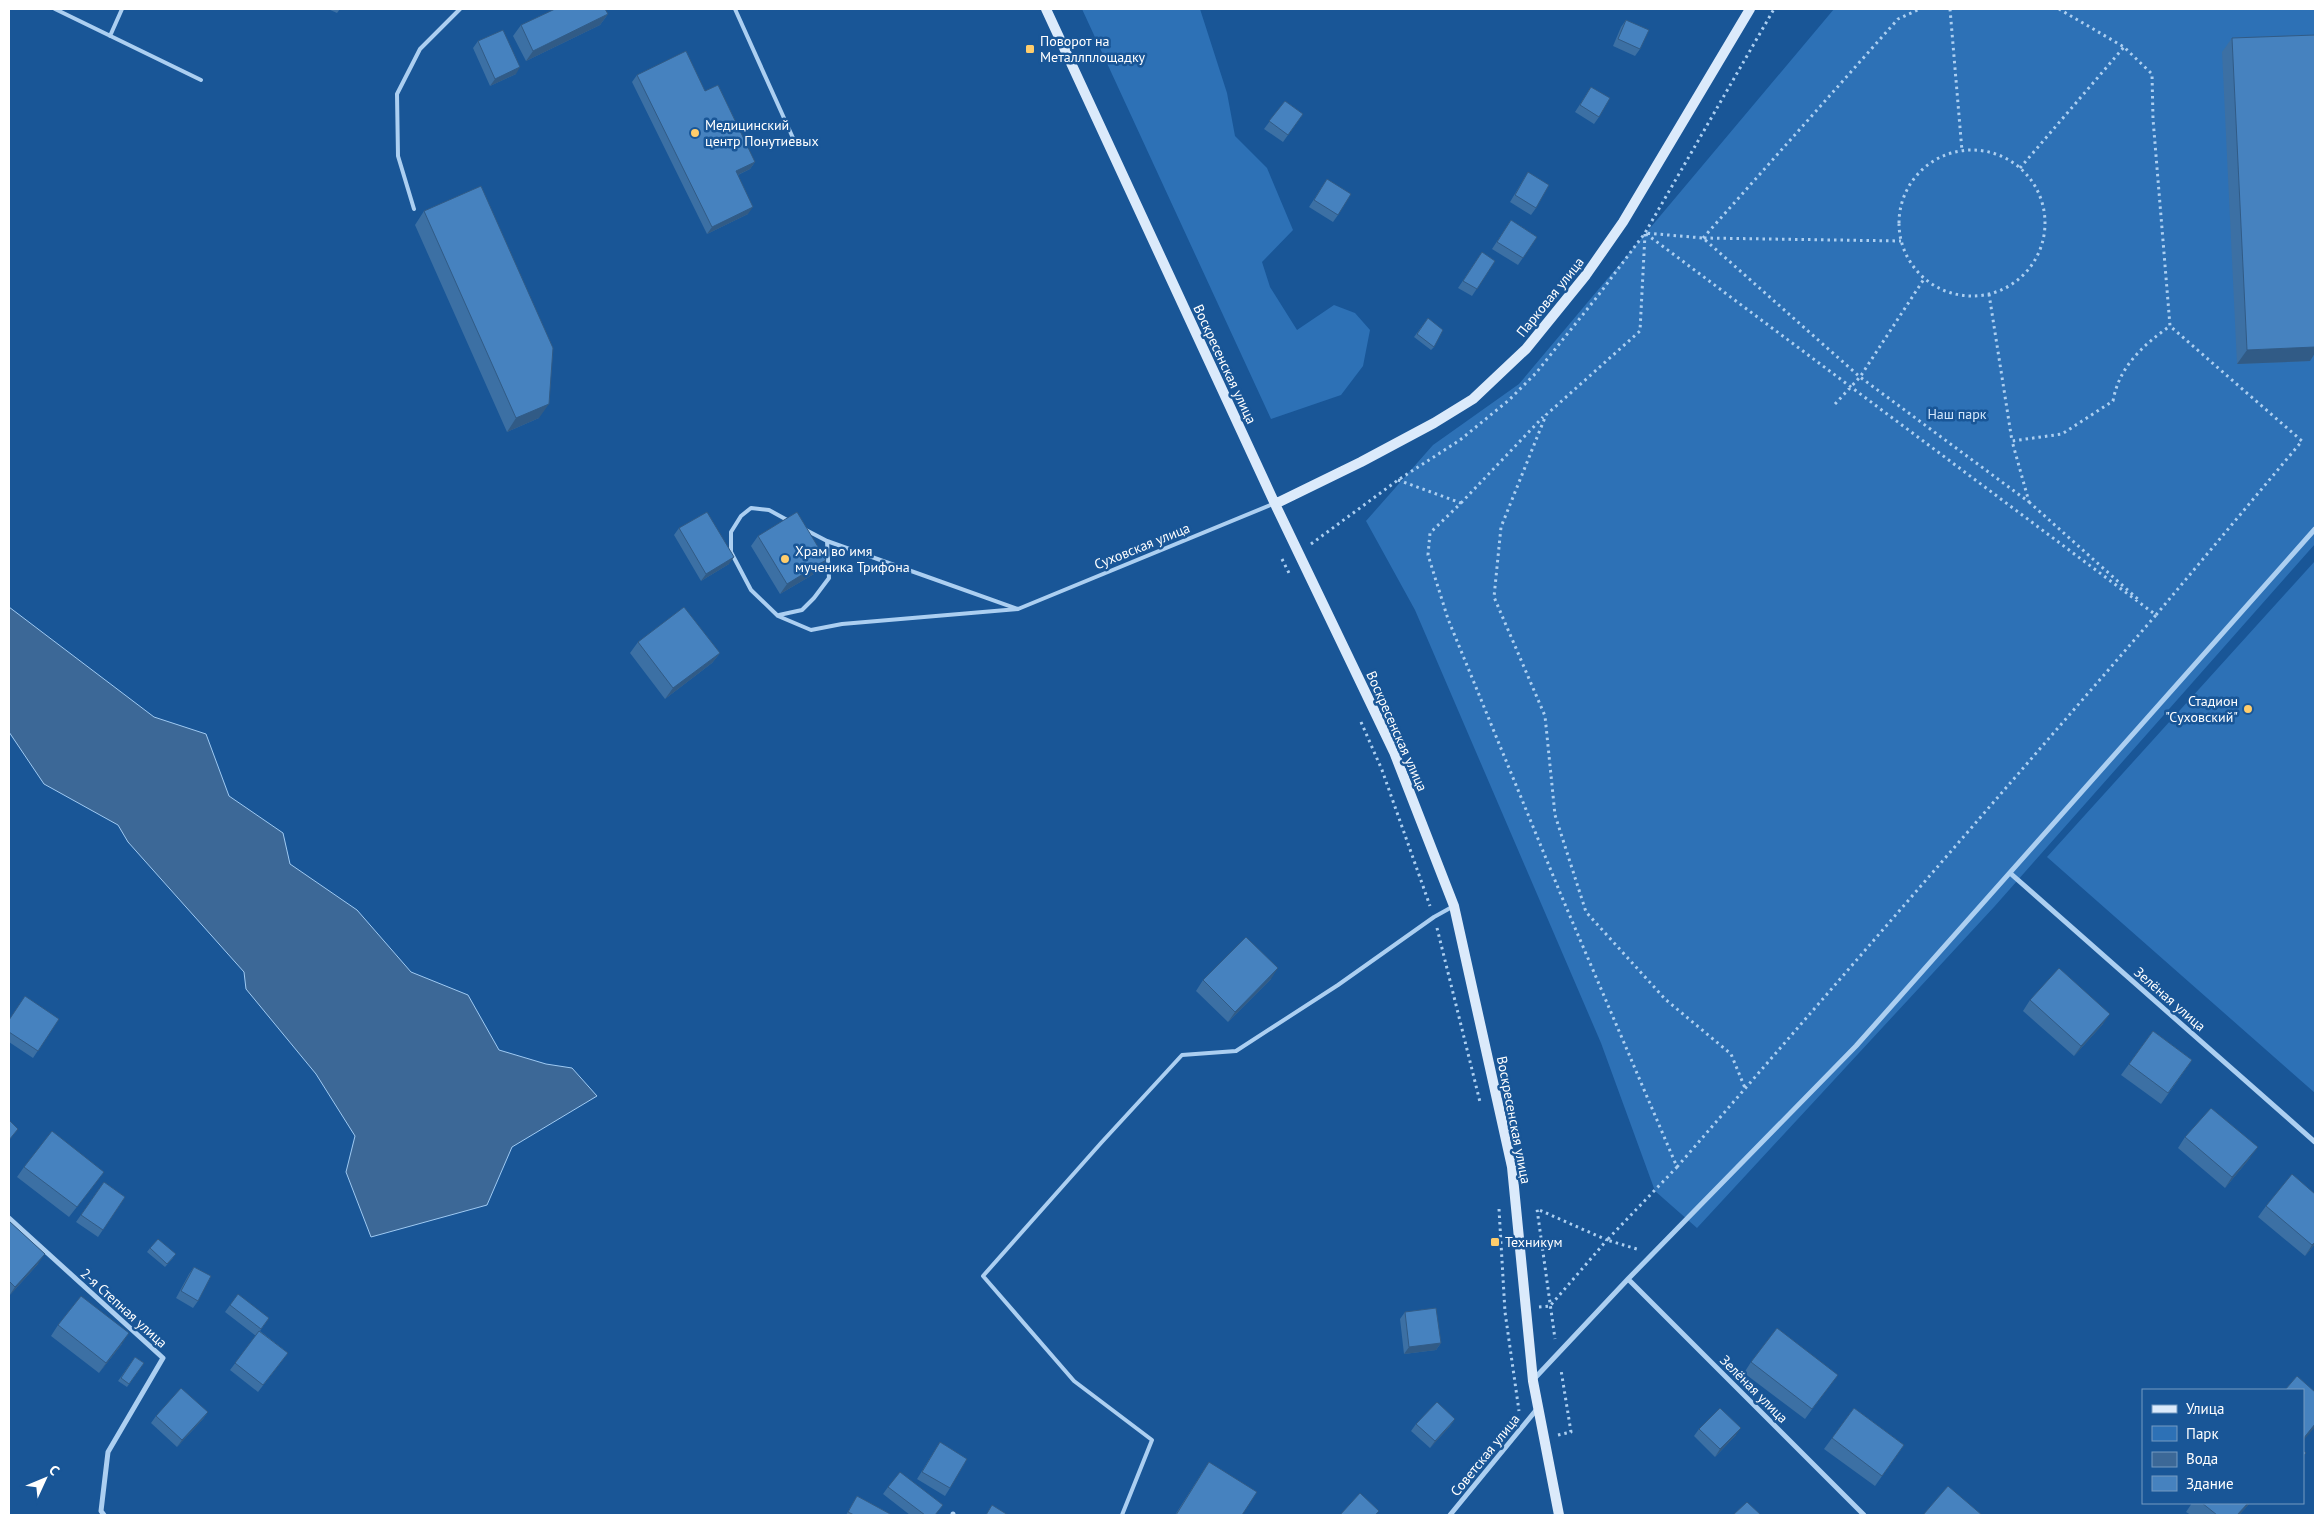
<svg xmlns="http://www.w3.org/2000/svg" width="2324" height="1524" viewBox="0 0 2324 1524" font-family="'PT Sans',sans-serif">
  <rect width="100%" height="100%" fill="#195697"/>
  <!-- green -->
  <path fill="#2d71b6" d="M1082,9H1200L1227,93L1235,136L1267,168L1293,230L1262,262L1270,287L1297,330L1334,305L1355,313L1370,330L1363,366L1341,395L1271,419Z
    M1834,9H2315V544L1994,907L1697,1228L1655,1191L1601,1043L1415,610L1366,521L1433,445L1519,384Z
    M2315,561V1093L2047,857Z"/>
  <!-- water -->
  <path fill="#3c6897" stroke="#9fcaf3" d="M9,607L154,717L206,734L229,796L283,833L290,864L357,910L411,972L468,995L499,1050L546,1064L572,1068L597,1096L512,1147L487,1205L371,1237L346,1172L355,1136L316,1074L246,989L244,972L128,842L118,825L44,784L9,732Z"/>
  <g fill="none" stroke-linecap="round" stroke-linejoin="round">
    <!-- path -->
    <path stroke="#accff1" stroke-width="3" stroke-dasharray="2.5 4" stroke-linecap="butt" d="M1950,9L1962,151
      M1899 223a73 73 0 1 1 146 0a73 73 0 1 1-146 0Z
      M2020,168L2124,47
      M1645,234L1640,331L1546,415L1501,527L1494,597L1545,716L1555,815L1586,912L1665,999L1731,1054L1745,1088
      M1703,238L1898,19L1920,9
      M1704,238L1901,241
      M1989,294L2012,441L2062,434L2113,401C2119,367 2142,346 2170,326L2153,119L2152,74L2124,47L2059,9
      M1835,404L1860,377L1924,279
      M1398,480L1461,503L1430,533L1428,555L1448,619L1561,895L1677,1167L1607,1240L1640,1250
      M2029,502L2140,601
      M1461,503L1543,417
      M1311,544L1398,480L1460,440L1509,400L1536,373L1597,297L1645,233L1774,9
      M1282,559L1290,575
      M2156,615L2302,441L2170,326
      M1361,722L1382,770L1430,906
      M1437,928L1480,1102
      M1677,1167L2156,615L1645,233L1703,238L1860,377L2029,502L2012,441
      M1499,1209L1505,1312L1519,1411
      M1539,1307L1550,1306L1607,1240L1537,1209L1555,1339
      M1558,1435L1571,1432L1561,1370"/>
    <!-- lane -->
    <path stroke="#accff1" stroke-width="4" d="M55,9L201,80
      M735,9L793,138
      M110,36L122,9
      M414,209L398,156L397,94L420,49L460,9
      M789,521L769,510L751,508L741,516L731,532V552L751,590L778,616L811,630L842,624L1018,609L1273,504
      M804,529L827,541L1018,609
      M779,615L802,610L814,598L829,578L827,541
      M1122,1515L1152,1440L1074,1381L983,1276L1101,1143L1182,1055L1236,1051L1338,985L1434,917L1452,907"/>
    <!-- street -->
    <path stroke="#accff1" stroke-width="5" d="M2010,873L2315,1142
      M9,1218L163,1358L108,1452L101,1511L104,1515
      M1628,1279L1864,1515
      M1534,1379L1628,1279L1856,1046L2315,529
      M953,1515V1514
      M1450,1515L1537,1409"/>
    <!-- secondary -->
    <path stroke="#dbeafb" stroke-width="10" d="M1046,9L1275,504L1394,752L1454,906L1512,1167L1533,1381L1559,1515
      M1275,504L1361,462L1434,423L1473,399L1526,349L1586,275L1623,222L1750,9"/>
  </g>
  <!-- wall -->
  <path fill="#3c70a4" d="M328,9H340L337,13Z
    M608,14L600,25L526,61L513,36L521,25Z
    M1626,20L1640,49L1635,56L1613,46L1621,27Z
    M2315,35V353L2310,361L2237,364L2222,52L2232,38Z
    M478,41L516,74L490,86L473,48Z
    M637,75L705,91L755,162L750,169L738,175L748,214L707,234L632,82Z
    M1591,87L1599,117L1594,124L1575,112Z
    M1285,101L1303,114L1283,142L1264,129Z
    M1528,172L1536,208L1531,215L1510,202Z
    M1327,179L1338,215L1333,222L1309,207Z
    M424,211L539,418L507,432L415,225Z
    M1511,220L1537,237L1518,265L1492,249Z
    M1482,252L1495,261L1472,296L1458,288Z
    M1428,318L1434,347L1431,350L1414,337Z
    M679,528L729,564L701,581L674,535Z
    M758,536L826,560L819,571L780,594L751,546Z
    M638,642L720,653L712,663L665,699L630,653Z
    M1271,979L1228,1022L1196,991L1203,980Z
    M2030,1000L2103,1024L2074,1056L2023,1011Z
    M59,1019L33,1058L9,1042V1020Z
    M2153,1031L2192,1060L2161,1104L2121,1075Z
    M2185,1137L2250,1158L2225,1188L2178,1148Z
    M24,1167L104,1172L69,1217L17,1177Z
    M104,1182L125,1197L98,1237L76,1222Z
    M2315,1194V1244L2305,1256L2258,1217L2266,1206Z
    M9,1221L38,1264L9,1296Z
    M150,1248L173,1258L165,1267L147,1252Z
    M194,1267L198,1301L193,1308L176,1298L189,1274Z
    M230,1305L269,1318L260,1331L288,1353L258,1392L230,1370L256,1336L225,1312Z
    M1405,1312L1441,1343L1436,1350L1404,1354L1400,1319Z
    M58,1325L122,1344L99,1373L51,1336Z
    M135,1357L144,1363L127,1387L118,1381Z
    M1751,1362L1830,1385L1805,1419L1744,1373Z
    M1854,1408L1904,1445L1875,1486L1824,1449Z
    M208,1412L203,1419L177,1447L151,1423L156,1416Z
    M1455,1419L1450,1426L1430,1448L1411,1431L1416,1424Z
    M1699,1429L1736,1435L1715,1457L1694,1436Z
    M940,1442L950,1488L945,1496L917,1479Z
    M1209,1462L1242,1515H1175L1200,1476Z
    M888,1487L935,1515H910L883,1494Z
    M857,1496L892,1515H846Z
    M2192,1503H2250L2239,1515H2191L2186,1512Z"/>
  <!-- shaded-wall -->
  <path fill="#315b86" d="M608,14L600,25L526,61L533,51Z
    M520,67L516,74L490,86L495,79Z
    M755,162L750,169L731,178L736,171Z
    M753,207L748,214L707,234L712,227Z
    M2315,347V353L2310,361L2237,364L2247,350Z
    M549,404L539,418L507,432L516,418Z
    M734,557L729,564L701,581L706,574Z
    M826,560L819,571L780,594L787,584Z
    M720,653L712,663L665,699L673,688Z
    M1278,968L1271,979L1228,1022L1235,1012Z
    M2110,1014L2103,1024L2074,1056L2081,1046Z
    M2258,1147L2250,1158L2225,1188L2232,1177Z
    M2315,1242V1244L2305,1256L2312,1245Z
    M45,1254L38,1264L9,1296L15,1287Z
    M129,1333L122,1344L99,1373L106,1363Z
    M1441,1343L1436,1350L1404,1354L1409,1347Z
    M208,1412L203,1419L177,1447L182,1440Z
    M1455,1419L1450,1426L1430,1448L1435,1441Z
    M2315,1424V1427L2303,1441V1439Z
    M1741,1428L1736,1435L1715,1457L1720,1449Z
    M2248,1503H2250L2239,1515H2237Z"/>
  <!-- building -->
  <path fill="#4682bf" stroke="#315b86" d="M555,9H605L608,14L533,51L521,25Z
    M1626,20L1649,30L1640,49L1618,39Z
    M503,30L520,67L495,79L478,41Z
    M2315,35V347L2247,350L2232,38Z
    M686,51L705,91L718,85L755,162L736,171L753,207L712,227L637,75Z
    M1591,87L1610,98L1599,117L1580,105Z
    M1285,101L1303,114L1288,135L1269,121Z
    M1528,172L1549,185L1536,208L1515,195Z
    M1327,179L1351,194L1338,215L1314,200Z
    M481,186L553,348L549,404L516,418L424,211Z
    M1511,220L1537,237L1523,258L1497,242Z
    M1482,252L1495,261L1477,289L1463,281Z
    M1428,318L1443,330L1434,347L1417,334Z
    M707,512L734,557L706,574L679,528Z
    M797,512L826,560L787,584L758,536Z
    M684,607L720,653L673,688L638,642Z
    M1246,937L1278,968L1235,1012L1203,980Z
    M2059,968L2110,1014L2081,1046L2030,1000Z
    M25,996L59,1019L38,1051L9,1032V1020Z
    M2153,1031L2192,1060L2168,1093L2129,1064Z
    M2211,1108L2258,1147L2232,1177L2185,1137Z
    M9,1120L18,1129L9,1140Z
    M52,1131L104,1172L77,1207L24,1167Z
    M2292,1174L2315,1194V1242L2312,1245L2266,1206Z
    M104,1182L125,1197L103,1230L81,1215Z
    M9,1221L45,1254L15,1287L9,1281Z
    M158,1239L176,1254L167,1264L150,1248Z
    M194,1267L211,1276L198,1301L181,1291Z
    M238,1294L269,1318L261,1329L230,1305Z
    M81,1296L129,1333L106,1363L58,1325Z
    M1436,1308L1441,1343L1409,1347L1405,1312Z
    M1777,1328L1838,1375L1812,1409L1751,1362Z
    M259,1331L288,1353L263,1385L235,1363Z
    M135,1357L144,1363L129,1384L121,1378Z
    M2297,1376L2315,1392V1424L2303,1439V1390H2285Z
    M181,1388L208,1412L182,1440L156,1416Z
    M1437,1402L1455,1419L1435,1441L1416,1424Z
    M1720,1408L1741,1428L1720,1449L1699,1429Z
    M1854,1408L1904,1445L1882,1476L1832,1438Z
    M940,1442L967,1459L950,1488L922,1472Z
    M2303,1450L2306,1453L2303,1456Z
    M1209,1462L1257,1492L1242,1515H1176Z
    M900,1472L943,1505L935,1515H925L888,1487Z
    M1948,1486L1982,1515H1923Z
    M1360,1493L1379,1511L1375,1515H1340Z
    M857,1496L892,1515H854L848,1512Z
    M1747,1502L1761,1515H1733Z
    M2202,1503H2248L2237,1515H2217Z
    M992,1505L1008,1515H986Z"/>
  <!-- markers -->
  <g fill="#ffcd6c" stroke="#195697" stroke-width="2">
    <rect x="1025" y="44" width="10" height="10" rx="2.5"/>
    <circle cx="695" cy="133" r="5"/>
    <circle cx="785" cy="559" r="5"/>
    <circle cx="2248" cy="709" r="5"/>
    <rect x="1490" y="1237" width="10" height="10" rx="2.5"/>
  </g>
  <g text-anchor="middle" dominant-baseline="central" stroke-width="5" stroke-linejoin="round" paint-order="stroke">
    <!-- poi labels -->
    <g font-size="14" fill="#fff" stroke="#195697" text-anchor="start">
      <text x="1040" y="41">Поворот на<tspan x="1040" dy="16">Металлплощадку</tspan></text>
      <text x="705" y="125">Медицинский<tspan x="705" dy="16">центр Понутиевых</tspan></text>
      <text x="795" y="551">Храм во имя<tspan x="795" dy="16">мученика Трифона</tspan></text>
      <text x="2238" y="701" text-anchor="end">Стадион<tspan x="2238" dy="16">"Суховский"</tspan></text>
      <text x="1505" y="1242">Техникум</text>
    </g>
    <!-- street labels -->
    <g font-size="14" fill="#fff" stroke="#195697">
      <text transform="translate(1550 297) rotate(-51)">Парковая улица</text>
      <text transform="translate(1225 364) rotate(65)">Воскресенская улица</text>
      <text transform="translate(1142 546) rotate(-22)">Суховская улица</text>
      <text transform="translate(1397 731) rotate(66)">Воскресенская улица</text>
      <text transform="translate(2170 999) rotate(41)">Зелёная улица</text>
      <text transform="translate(1514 1120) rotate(79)">Воскресенская улица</text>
      <text transform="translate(124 1308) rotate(42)">2-я Степная улица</text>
      <text transform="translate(1754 1389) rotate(45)">Зелёная улица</text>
      <text transform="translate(1485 1455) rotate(-51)">Советская улица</text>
    </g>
    <!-- park labels -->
    <g font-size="14" fill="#d4e8fc" stroke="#195697">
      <text x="1957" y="414">Наш парк</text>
    </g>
  </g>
  <!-- border -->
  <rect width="2324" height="1524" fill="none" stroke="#ffffff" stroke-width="20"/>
  <!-- legend -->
  <rect x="2142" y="1389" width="162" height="115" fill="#195697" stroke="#759ac1"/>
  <rect x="2152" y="1405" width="25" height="8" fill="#dbeafb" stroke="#759ac1"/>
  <text x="2186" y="1414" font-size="15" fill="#ffffff">Улица</text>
  <rect x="2152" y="1426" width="25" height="15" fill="#2d71b6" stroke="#759ac1"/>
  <text x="2186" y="1439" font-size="15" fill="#ffffff">Парк</text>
  <rect x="2152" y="1452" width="25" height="15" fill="#3c6897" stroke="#759ac1"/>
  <text x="2186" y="1464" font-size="15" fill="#ffffff">Вода</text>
  <rect x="2152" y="1476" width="25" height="15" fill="#4682bf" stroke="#759ac1"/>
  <text x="2186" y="1489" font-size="15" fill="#ffffff">Здание</text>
  <!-- north arrow -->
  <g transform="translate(45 1479) rotate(46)" stroke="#195697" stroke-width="4" paint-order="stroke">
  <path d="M0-4L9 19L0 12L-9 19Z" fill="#ffffff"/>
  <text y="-8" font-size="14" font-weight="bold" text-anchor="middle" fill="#ffffff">С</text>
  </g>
</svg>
